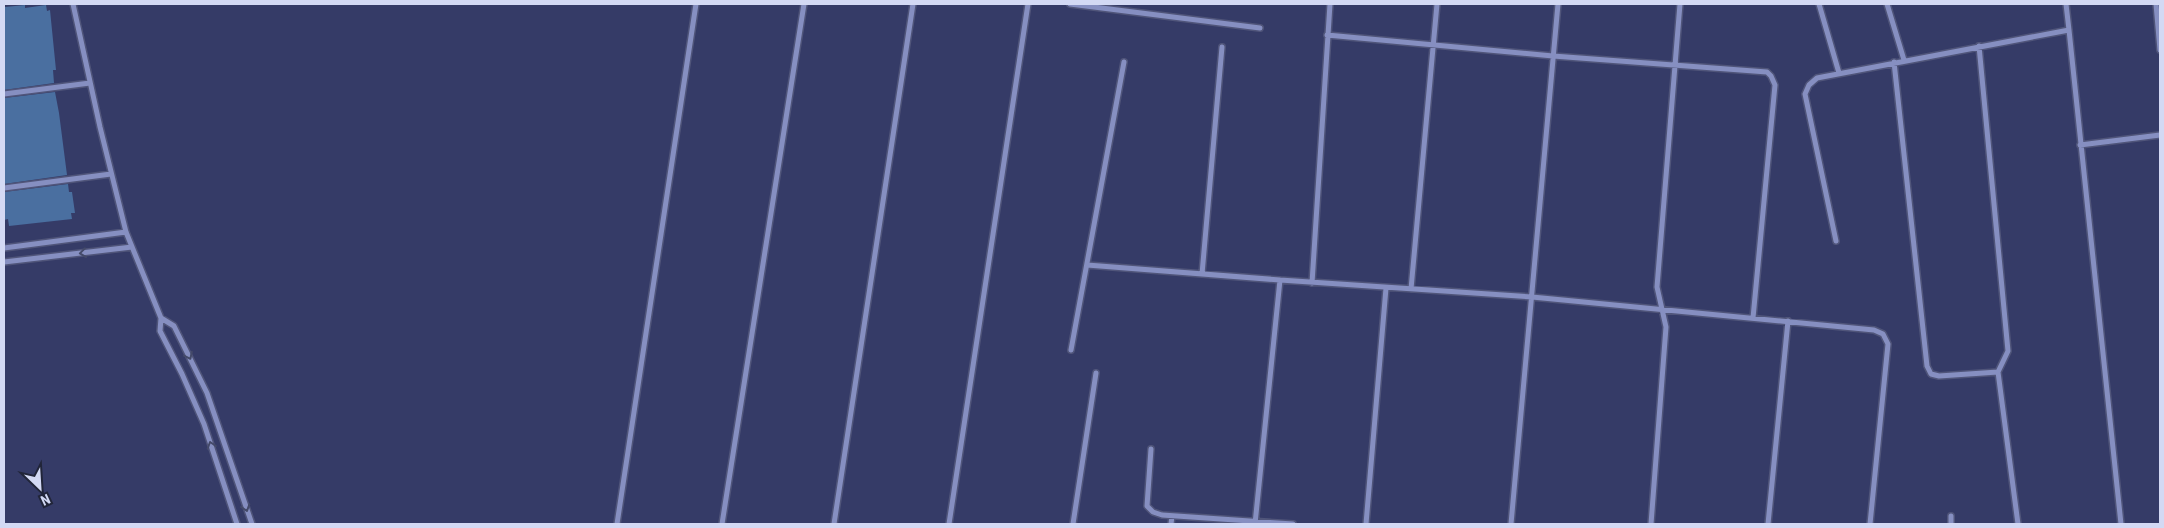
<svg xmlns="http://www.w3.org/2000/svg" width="2164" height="528" viewBox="0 0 2164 528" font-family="'Roboto Condensed',sans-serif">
  <rect width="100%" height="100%" fill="#353b67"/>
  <!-- building -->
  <path fill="#4a6fa0" d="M25,5V8L46,5L47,11L50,10L56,70H53L54,83L4,90L5,7Z
    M55,92L59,113L67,175L4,184V98Z
    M68,184L69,192H72L75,213H71L72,219L9,226L8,219L4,220V192Z"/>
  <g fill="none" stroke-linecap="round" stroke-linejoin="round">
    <!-- street casing -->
    <g stroke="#50557a" stroke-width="8">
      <path id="street" d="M73,4L100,127L126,232L161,318L160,331L182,374L204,424L237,524
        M1070,4L1260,28
        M1819,4L1839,73
        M1887,4L1904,60
        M2066,4L2069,30
        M2156,4L2160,50
        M1327,35L1553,56L1767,72L1771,76L1775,85L1753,318
        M1979,46L2008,351L1998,372
        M1894,62L1927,366L1931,374L1939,376L1998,372L2018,524
        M4,94L90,83
        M2080,145L2160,135
        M4,188L111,174
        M1836,241L1805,94L1809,85L1817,78L2069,30L2121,524
        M4,248L126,232
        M4,262L132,247
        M1087,265L1280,280
        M1202,274L1222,47
        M1312,283L1330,4
        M1411,289L1437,4
        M161,318L174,326L207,393L252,524
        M1071,350L1124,62
        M1151,449L1147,506L1153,512L1162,515L1293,524
        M617,524L696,4
        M722,524L804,4
        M834,524L913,4
        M949,524L1028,4
        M1073,524L1096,373
        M1171,524L1172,516
        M1255,524L1280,280L1532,297L1874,330L1883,334L1888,344L1870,524
        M1366,524L1386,288
        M1511,524L1558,4
        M1651,524L1666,327L1657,287L1680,4
        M1768,524L1788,321
        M1951,524V516"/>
    </g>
    <!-- street -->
    <use href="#street" stroke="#868fc1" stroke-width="5"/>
  </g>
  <!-- one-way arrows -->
  <defs><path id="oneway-chevron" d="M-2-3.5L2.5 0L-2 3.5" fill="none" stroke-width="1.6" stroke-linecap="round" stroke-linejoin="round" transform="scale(1.25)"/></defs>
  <g stroke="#444a69">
    <use href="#oneway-chevron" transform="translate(83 253) rotate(173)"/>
    <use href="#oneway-chevron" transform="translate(189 356) rotate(64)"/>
    <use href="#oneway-chevron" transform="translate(211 445) rotate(-108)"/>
    <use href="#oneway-chevron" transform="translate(246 508) rotate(72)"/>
  </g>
  <!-- border -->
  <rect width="2164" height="528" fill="none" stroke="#d3d9f4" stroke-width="10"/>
  <!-- north arrow -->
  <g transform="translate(40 488) rotate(155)" stroke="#212539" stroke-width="4" paint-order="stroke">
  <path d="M0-4L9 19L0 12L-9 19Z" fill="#d3d9f4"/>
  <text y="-8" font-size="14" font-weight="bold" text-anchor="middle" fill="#d3d9f4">N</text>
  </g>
</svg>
